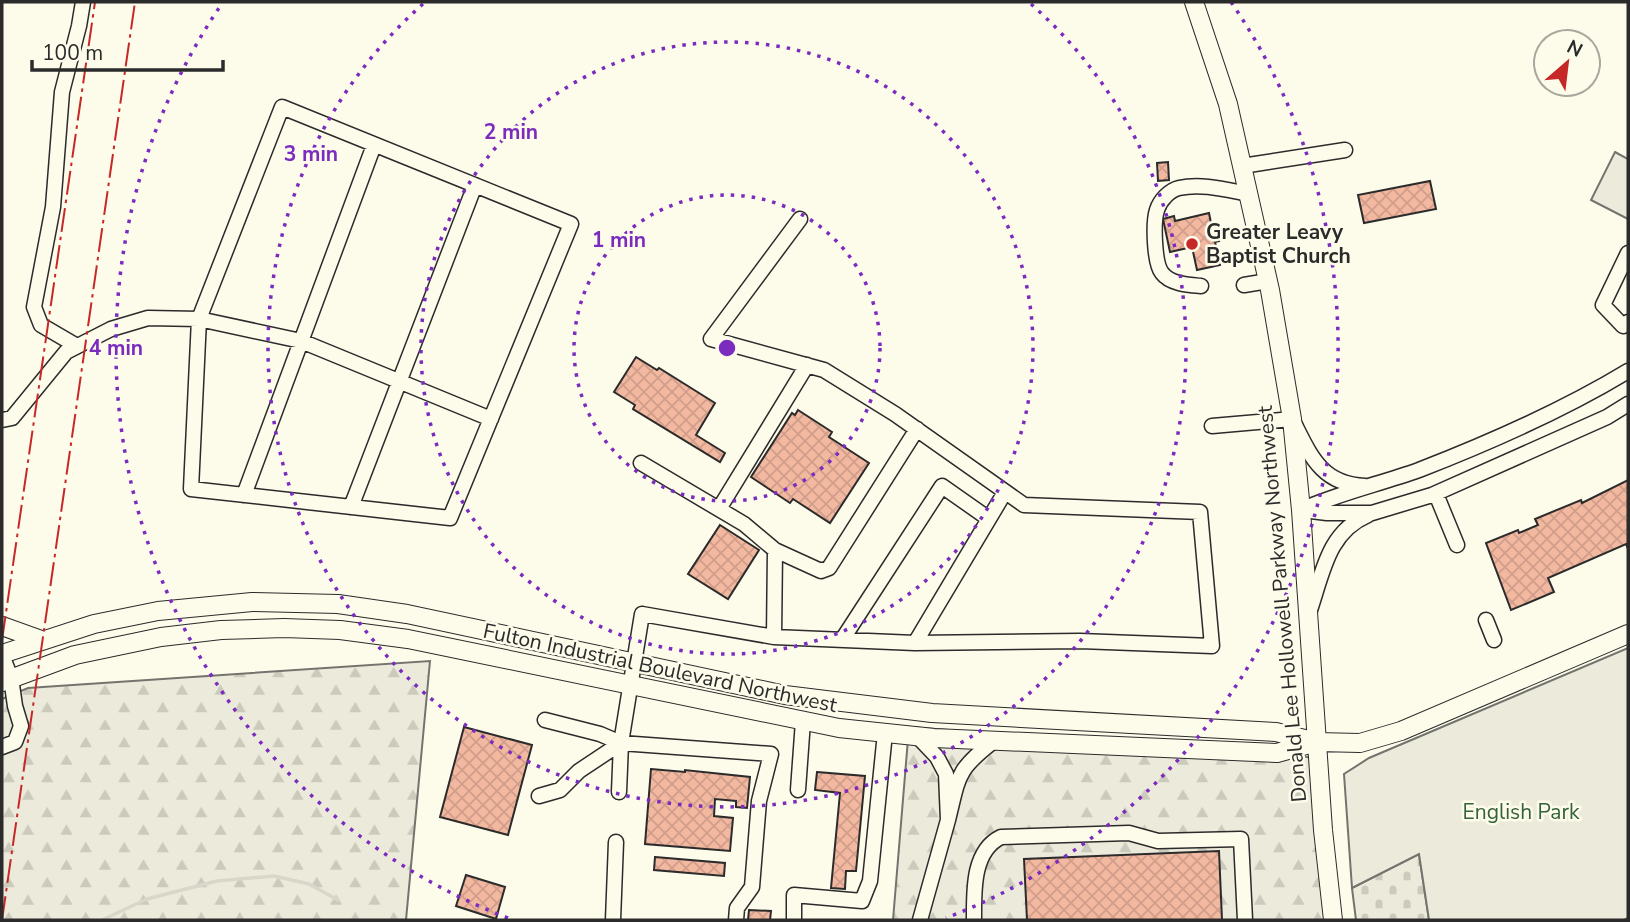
<svg xmlns="http://www.w3.org/2000/svg" width="1630" height="922" viewBox="0 0 1630 922" font-family="'Nunito Sans',sans-serif">
  <defs>
    <pattern id="forest-firs" width="22" height="20" patternUnits="userSpaceOnUse" patternTransform="scale(1.75)"><rect width="22" height="20" fill="#ecebdb"/><path d="M5 1l3.5 6h-7zM16 11l3.5 6h-7z" fill="#cbcabc"/></pattern>
    <pattern id="cemetery-stones" width="16" height="16" patternUnits="userSpaceOnUse" patternTransform="scale(1.75)"><rect width="16" height="16" fill="#ecebdb"/><path d="M2 7V4a2 2 0 0 1 4 0v3zM10 15v-3a2 2 0 0 1 4 0v3z" fill="#cbcabc"/></pattern>
    <pattern id="building-cross-hatch" width="8" height="8" patternUnits="userSpaceOnUse" patternTransform="scale(1.75)"><rect width="8" height="8" fill="#f2b8a0"/><path d="M0 0l8 8M0 8l8-8" fill="none" stroke="#d09e8a"/></pattern>
  </defs>
  <rect width="100%" height="100%" fill="#fdfbea"/>
  <!-- forest -->
  <path fill="url(#forest-firs)" stroke="#74746e" stroke-width="2" d="M430,661L406,920H2V699L28,688Z
    M909,727L1319,758L1339,920H893Z"/>
  <!-- cemetery -->
  <path fill="url(#cemetery-stones)" stroke="#74746e" stroke-width="2" d="M1419,854L1429,920H1356L1352,888Z"/>
  <!-- green -->
  <path fill="#ecebdb" stroke="#74746e" stroke-width="2" d="M1615,152L1628,159V219L1591,200Z
    M1628,648V918L1624,920H1429L1419,854L1352,888L1344,774L1369,758Z"/>
  <g fill="none" stroke-linecap="round" stroke-linejoin="round">
    <!-- stream -->
    <path stroke="#d8d7c9" stroke-width="3.5" d="M102,920L147,899L217,881L274,876L309,884L338,900"/>
  </g>
  <!-- building -->
  <path fill="url(#building-cross-hatch)" stroke="#2b2b2b" stroke-width="2" d="M1168,162L1169,180L1158,181L1157,163Z
    M1430,181L1436,209L1364,223L1358,195Z
    M1209,213L1213,233L1217,232L1219,241L1215,242L1220,265L1197,270L1192,247L1170,252L1163,219L1174,216L1175,221Z
    M636,357L657,370L659,368L715,403L696,435L725,453L720,462L633,409L635,405L614,392Z
    M798,410L832,432L829,437L869,463L830,523L793,499L790,503L751,477L792,413L795,415Z
    M1628,480V549L1626,544L1548,578L1554,592L1511,610L1486,543L1518,530L1519,533L1538,525L1535,519L1581,500L1582,503Z
    M720,525L759,550L728,599L688,574Z
    M464,727L532,745L508,835L440,817Z
    M651,769L685,772V770L750,777L747,808L736,807V801L715,799L714,816L733,818L730,851L645,844Z
    M817,772L865,776L856,871H846L845,889L831,888L840,793L815,790Z
    M1219,851L1222,920H1027L1024,859Z
    M655,857L725,863L724,876L654,870Z
    M466,875L505,887L496,919L456,906Z
    M749,910L771,911L770,920H748Z"/>
  <g fill="none" stroke-linecap="round" stroke-linejoin="round">
    <!-- minor casing -->
    <g stroke="#2b2b2b" stroke-width="17">
      <path id="minor" d="M282,107L571,224L450,518L191,489L199,319Z
        M1242,166L1345,150
        M1628,253L1603,305L1623,326L1628,322
        M1244,285L1268,281
        M1201,286C1189,285 1170,284 1162,273C1154,263 1153,222 1157,210C1160,200 1170,190 1179,188C1202,183 1227,190 1249,194
        M77,346L41,325L34,307L53,207L62,92L79,26L83,2
        M2,420L12,418L66,352L111,329L148,318L199,319L301,341L491,419
        M1212,426L1292,419C1310,454 1320,484 1365,486
        M641,463L744,524L775,550L774,637
        M1436,494L1457,545
        M244,495L374,145
        M351,507L475,185
        M719,509L807,365
        M1301,510C1339,493 1380,484 1419,470C1491,442 1562,411 1628,371
        M1303,510L1327,513H1372L1432,495L1607,417L1628,404
        M775,550L821,571L829,568L917,429
        M1310,610C1323,572 1328,532 1368,515
        M1486,620L1494,640
        M842,640L942,486L989,519
        M915,643L1005,492
        M2,655L11,678L15,706L21,726L15,742L2,747
        M545,720L600,734L621,743L642,614L774,637L915,643L1080,641L1212,646L1200,512L1024,505L895,414L824,370L711,339L800,219
        M918,737L937,757L946,774L948,820C959,776 956,770 994,741
        M798,790L803,721
        M619,792L621,743
        M539,796L560,790L579,771L621,743L771,754L759,801L752,887L737,908L736,920
        M613,920L616,842
        M794,920V895L862,901L870,881L885,733
        M920,920L948,820
        M974,920C974,892 972,851 1001,837L1129,833L1158,841L1241,839L1245,920"/>
    </g>
    <!-- major casing -->
    <g stroke="#2b2b2b" stroke-width="20">
      <path id="major" d="M1194,2L1228,104L1270,290L1292,419L1301,510L1323,830L1333,920
        M2,626L41,640
        M2,654L94,624L158,611L252,602L338,604L407,614L785,695L932,713L1276,732L1317,742L1360,743L1401,731L1628,634
        M2,682L75,655L161,637L221,630L284,628L340,630L408,639L839,728L934,738L1277,753L1313,743"/>
    </g>
    <!-- minor -->
    <use href="#minor" stroke="#fdfbea" stroke-width="14"/>
    <!-- major -->
    <use href="#major" stroke="#fdfbea" stroke-width="18"/>
    <!-- power -->
    <path stroke="#c62828" stroke-width="2" stroke-dasharray="24 5 3.5 5" stroke-linecap="butt" d="M2,640L95,2
      M2,920L135,2"/>
  </g>
  <!-- distance rings -->
  <g fill="none" stroke="#7b2cbf" stroke-width="3.5" stroke-dasharray="3.5 7">
    <circle cx="727" cy="348" r="153"/>
    <circle cx="727" cy="348" r="306"/>
    <path d="M1031 4A459 459 0 1 1 423 4"/>
    <path d="M508 918A611 611 0 0 1 223 2M1231 2A611 611 0 0 1 946 918"/>
  </g>
  <!-- markers -->
  <circle fill="#c62828" stroke="#fdfbea" stroke-width="2.5" cx="1192" cy="244" r="7"/>
  <g text-anchor="middle" dominant-baseline="central" stroke-width="5" stroke-linejoin="round" paint-order="stroke">
    <!-- poi labels -->
    <g font-size="21" font-weight="bold" fill="#2b2b2b" stroke="#fdfbea" text-anchor="start">
      <text x="1206" y="232">Greater Leavy<tspan x="1206" dy="24">Baptist Church</tspan></text>
    </g>
    <!-- street labels -->
    <g font-size="21" fill="#2b2b2b" stroke="#fdfbea">
      <text transform="translate(1282 604) rotate(-95)">Donald Lee Hollowell Parkway Northwest</text>
      <text transform="translate(660 668) rotate(12)">Fulton Industrial Boulevard Northwest</text>
    </g>
    <!-- park labels -->
    <g font-size="21" fill="#34623c" stroke="#fdfbea">
      <text x="1521" y="812">English Park</text>
    </g>
  </g>
  <circle cx="727" cy="348" r="10" fill="#7b2cbf" stroke="#fdfbea" stroke-width="3.5"/>
  <g font-size="21" text-anchor="middle" font-weight="bold" fill="#7b2cbf" stroke="#fdfbea" stroke-width="5" stroke-linejoin="round" paint-order="stroke">
    <text x="511" y="139">2 min</text>
    <text x="311" y="161">3 min</text>
    <text x="619" y="247">1 min</text>
    <text x="116" y="355">4 min</text>
  </g>
  <!-- border -->
  <rect width="1630" height="922" fill="none" stroke="#2b2b2b" stroke-width="7"/>
  <!-- north arrow -->
  <g transform="translate(1567 63) rotate(28)"><circle r="33" fill="#fdfbea" stroke="#a9a89e" stroke-width="2"/>
  <path d="M0-5L12 26L0 18L-12 26Z" fill="#c62828"/>
  <text y="-10" font-size="19" font-weight="bold" text-anchor="middle" fill="#2b2b2b">N</text>
  </g>
  <!-- scale -->
  <path d="M32 60v10h191v-10" fill="none" stroke="#2b2b2b" stroke-width="3.5"/>
  <text x="42" y="60" font-size="21" fill="#2b2b2b" stroke="#fdfbea" stroke-width="5" paint-order="stroke">100 m</text>
</svg>
